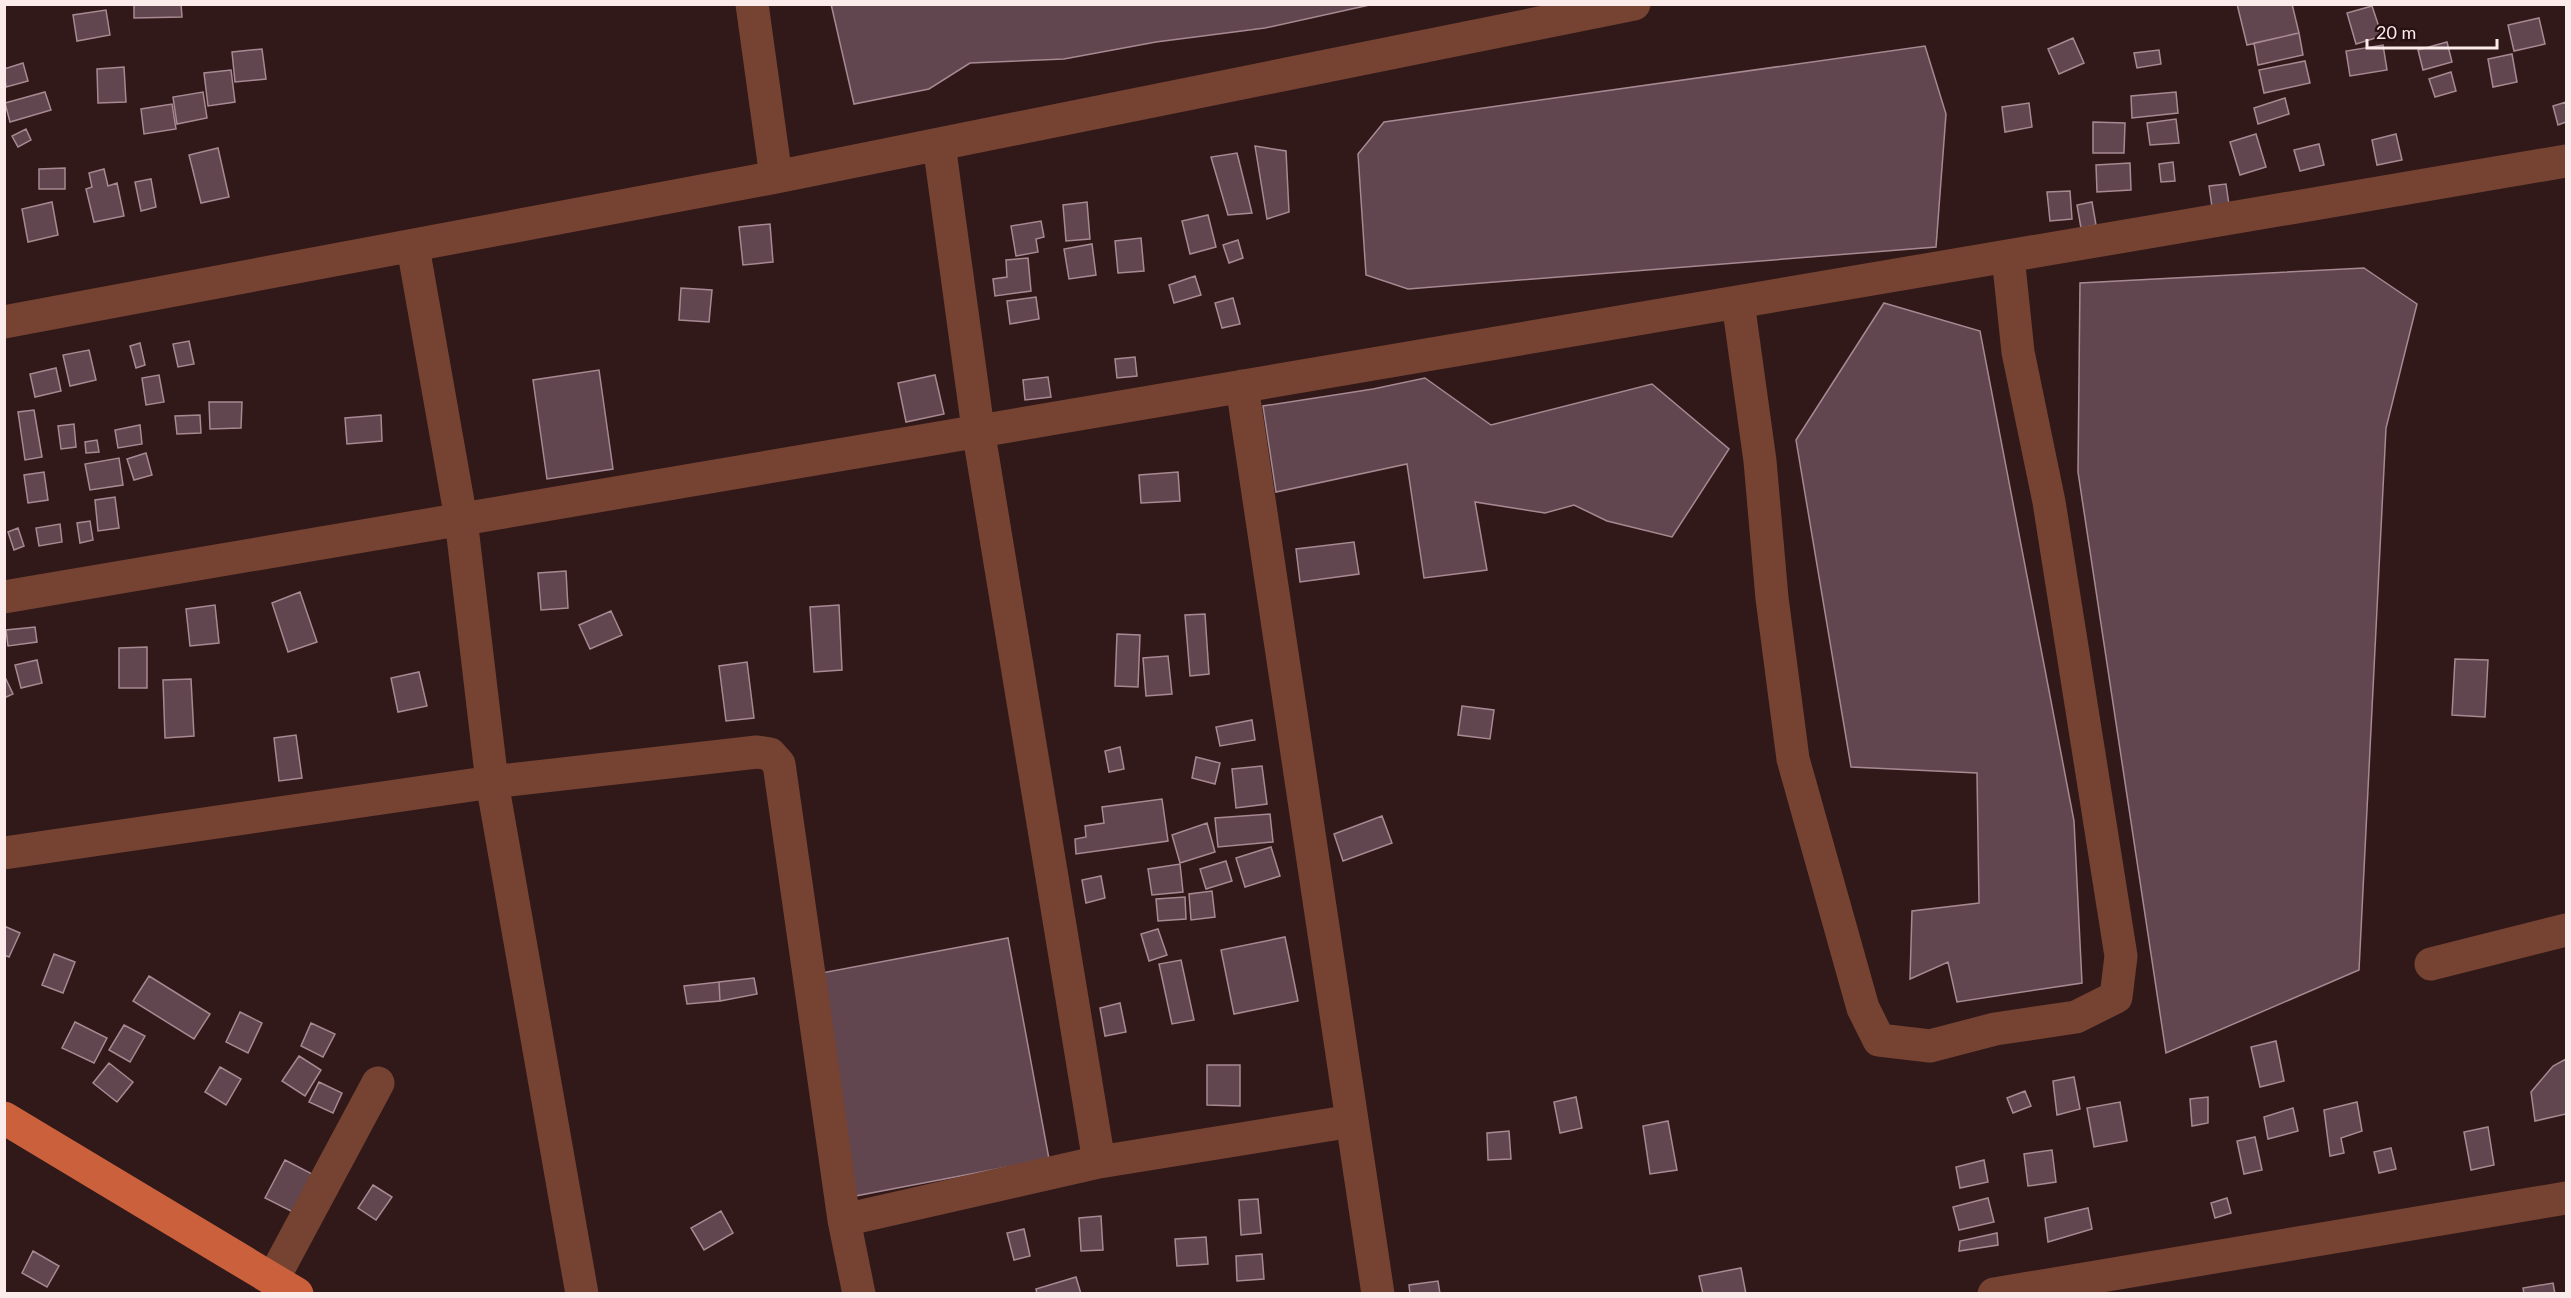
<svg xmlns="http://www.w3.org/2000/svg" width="2571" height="1298" viewBox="0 0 2571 1298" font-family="Lato,sans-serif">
  <rect width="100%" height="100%" fill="#31191a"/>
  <!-- building -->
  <path fill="#61464f" stroke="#a78992" stroke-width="1.5" d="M134,4H181L182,17L134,18Z
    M831,4H1374L1265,28L1156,42L1064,59L970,63L929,89L854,104Z
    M2237,4H2292L2299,33L2247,45Z
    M2372,6L2382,36L2356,44L2347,13Z
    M106,10L110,35L77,41L73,15Z
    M2539,18L2545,44L2514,51L2508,25Z
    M2299,33L2303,55L2258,65L2254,43Z
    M2073,38L2084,63L2059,74L2048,49Z
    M2447,42L2452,62L2423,70L2418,50Z
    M2383,45L2387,70L2350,76L2346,51Z
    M1925,46L1946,114L1936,247L1408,289L1366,275L1358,154L1384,122Z
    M262,49L266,79L235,82L232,52Z
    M2159,50L2161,64L2137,68L2134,53Z
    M2512,54L2517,82L2493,87L2488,59Z
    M2305,61L2310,83L2264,93L2259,70Z
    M23,63L28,81L6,87L4,69Z
    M124,67L126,102L98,103L97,69Z
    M231,70L235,102L208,106L204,73Z
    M2451,72L2456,91L2435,97L2429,79Z
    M45,92L51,110L10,122L5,103Z
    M203,92L207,118L177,124L173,97Z
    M2176,92L2178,113L2132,118L2131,96Z
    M2285,98L2289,114L2258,124L2254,108Z
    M2566,102V122L2558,125L2553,106Z
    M2029,103L2032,127L2005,132L2002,107Z
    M172,104L176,129L144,134L141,109Z
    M2176,119L2179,143L2150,145L2147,123Z
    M2093,122L2125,123L2124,153H2093Z
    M26,129L31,140L18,147L12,136Z
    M2256,134L2266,167L2240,175L2230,142Z
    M2396,134L2402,160L2377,165L2372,140Z
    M2319,144L2324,165L2300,171L2294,150Z
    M1255,146L1286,151L1289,212L1267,219Z
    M218,148L229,197L201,203L189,155Z
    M1237,153L1252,213L1228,215L1211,157Z
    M2173,162L2175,181L2161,182L2159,164Z
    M2130,163L2131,190L2097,192L2096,165Z
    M65,168V189H39V169Z
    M104,169L108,186L117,183L124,216L94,222L86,189L92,187L89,173Z
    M151,179L156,207L141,211L135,182Z
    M2226,184L2229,205L2212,207L2209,186Z
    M2070,191L2072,219L2050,221L2047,192Z
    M52,202L58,235L28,242L22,209Z
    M1087,202L1090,239L1066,241L1063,205Z
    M2092,202L2096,225L2081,228L2077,205Z
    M1208,215L1216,247L1190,254L1182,221Z
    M1041,221L1044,237L1036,239L1038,252L1016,256L1011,226Z
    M770,224L773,262L743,265L739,227Z
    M1141,238L1144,271L1118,273L1115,241Z
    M1238,240L1243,258L1229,263L1223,245Z
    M1092,244L1096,275L1069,279L1064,249Z
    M1028,258L1031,291L995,296L993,279L1007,277L1006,260Z
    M2364,268L2417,304L2386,428L2359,970L2166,1053L2078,472L2080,283Z
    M1195,276L1201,295L1174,303L1169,285Z
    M681,288L712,290L709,322L679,320Z
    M1036,297L1039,319L1010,324L1007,301Z
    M1233,298L1240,324L1222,328L1215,303Z
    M1884,303L1980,331L2074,821L2082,983L1957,1002L1948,962L1910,979L1912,911L1979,903L1977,773L1851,767L1796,440Z
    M189,341L194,364L178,367L173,344Z
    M140,343L145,365L136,368L130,346Z
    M89,350L96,380L70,386L63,355Z
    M1135,357L1137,376L1117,378L1115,359Z
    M56,368L61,391L35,397L30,374Z
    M599,370L613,469L547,479L533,380Z
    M159,375L164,402L146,405L142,378Z
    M935,375L944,414L906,422L898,383Z
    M1048,377L1051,397L1025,400L1023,380Z
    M1425,378L1491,425L1652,384L1729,449L1672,537L1607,521L1574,505L1545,513L1475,502L1487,570L1424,578L1407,464L1276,492L1263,406L1373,389Z
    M209,402H242L241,428L210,429Z
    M34,410L42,457L25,460L18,412Z
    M200,415L201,433L177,434L175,416Z
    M381,415L382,441L347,444L345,418Z
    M74,424L76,447L61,449L58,426Z
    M140,425L142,444L118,448L115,430Z
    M97,440L99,452L86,453L85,442Z
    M146,453L152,475L134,480L127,459Z
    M119,458L123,485L90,490L85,464Z
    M44,472L48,500L28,503L24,475Z
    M1178,472L1180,501L1141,503L1139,475Z
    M115,497L119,528L98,531L95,500Z
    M90,521L93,540L80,543L77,523Z
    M60,524L62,542L39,546L36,528Z
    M18,528L24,546L14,550L8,532Z
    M1354,542L1359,574L1300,582L1296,549Z
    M566,571L568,608L541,610L538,573Z
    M300,592L317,642L288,652L272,603Z
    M215,605L219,643L190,646L186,609Z
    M839,605L842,670L814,672L810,607Z
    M611,611L622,635L590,649L579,625Z
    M1205,614L1209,674L1190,676L1185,615Z
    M35,627L37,642L8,646L6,630Z
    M1117,634L1140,635L1138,687L1115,686Z
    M147,647V688H119V648Z
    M1168,656L1172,694L1146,696L1143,658Z
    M2455,659L2488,660L2485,717L2452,715Z
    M37,660L42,683L21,688L15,665Z
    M747,662L754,718L726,721L719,666Z
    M419,672L427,706L398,712L391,678Z
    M4,675L13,694L4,698Z
    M191,679L194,736L165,738L163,680Z
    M1462,706L1494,710L1490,739L1458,735Z
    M1252,720L1255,740L1220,746L1216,727Z
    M296,735L302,778L279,781L274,738Z
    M1120,747L1124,769L1109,772L1105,751Z
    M1196,757L1220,763L1215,784L1192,778Z
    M1262,766L1267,804L1236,808L1232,769Z
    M1162,799L1168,841L1076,854L1075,839L1086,837L1085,826L1104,823L1102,807Z
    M1270,814L1273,842L1218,847L1215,818Z
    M1382,816L1392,843L1343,861L1334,834Z
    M1207,823L1215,852L1180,863L1172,835Z
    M1271,847L1280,876L1245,887L1236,858Z
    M1226,861L1232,881L1206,889L1200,869Z
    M1180,864L1183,892L1152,895L1148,869Z
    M1101,876L1105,898L1086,903L1082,880Z
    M1212,891L1215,917L1191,920L1189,894Z
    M1185,897L1186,919L1158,921L1156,899Z
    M4,926L20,933L9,957L4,955Z
    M1158,929L1167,955L1149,961L1141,934Z
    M1285,937L1298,1001L1234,1014L1221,950Z
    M1008,938L1049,1159L855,1196L816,974Z
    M54,954L75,962L63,993L42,985Z
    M1181,960L1194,1020L1172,1024L1159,964Z
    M149,976L210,1014L194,1039L133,1001Z
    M754,978L757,994L720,1001L719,982Z
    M719,982L720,1001L687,1004L684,986Z
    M1120,1003L1126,1032L1105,1036L1100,1008Z
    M240,1012L262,1023L248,1053L226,1042Z
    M75,1022L107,1038L94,1063L62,1048Z
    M311,1023L335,1034L323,1057L301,1046Z
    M124,1025L145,1036L130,1062L109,1050Z
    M2276,1041L2284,1081L2260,1087L2251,1047Z
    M299,1056L321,1070L305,1096L282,1081Z
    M2566,1059V1114L2535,1121L2531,1092L2553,1066Z
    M109,1063L133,1082L117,1102L93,1083Z
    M1207,1065H1240V1106L1207,1105Z
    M220,1067L241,1079L226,1105L205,1092Z
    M2074,1077L2080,1109L2057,1115L2053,1081Z
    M319,1082L342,1093L333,1113L309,1102Z
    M2025,1091L2031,1106L2013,1113L2007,1098Z
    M1576,1097L1582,1128L1560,1133L1554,1102Z
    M2208,1097V1123L2192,1126L2190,1099Z
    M2120,1102L2127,1141L2094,1147L2087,1108Z
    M2357,1102L2362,1131L2341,1138L2344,1153L2330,1156L2324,1110Z
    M2293,1108L2298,1131L2268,1139L2264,1117Z
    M1668,1121L1677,1170L1650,1174L1643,1126Z
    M2488,1127L2494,1165L2471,1170L2464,1132Z
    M1509,1131L1511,1159L1488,1160L1487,1133Z
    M2255,1137L2262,1170L2244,1174L2237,1141Z
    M2391,1148L2396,1169L2379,1173L2374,1152Z
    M2052,1150L2056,1182L2028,1186L2024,1154Z
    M285,1160L314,1175L295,1213L265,1198Z
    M1984,1160L1988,1182L1960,1188L1956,1167Z
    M373,1185L392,1197L376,1220L358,1208Z
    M1988,1198L1994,1222L1959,1230L1953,1207Z
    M2227,1198L2231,1213L2215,1218L2211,1203Z
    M1258,1199L1261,1233L1241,1235L1239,1200Z
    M2088,1208L2092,1229L2048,1242L2045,1218Z
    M721,1211L733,1233L704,1250L691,1228Z
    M1101,1216L1103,1250L1081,1251L1079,1218Z
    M1024,1229L1030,1256L1014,1260L1007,1233Z
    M1997,1233L1998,1245L1959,1251L1960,1241Z
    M1206,1237L1208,1264L1177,1266L1175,1239Z
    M33,1251L59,1266L47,1287L22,1273Z
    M1262,1254L1264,1279L1237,1281L1236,1256Z
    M1741,1268L1746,1294H1703L1699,1276Z
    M1076,1277L1081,1294H1037L1036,1289Z
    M1438,1281L1440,1294H1410L1409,1285Z
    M2553,1283L2555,1294H2524L2523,1288Z"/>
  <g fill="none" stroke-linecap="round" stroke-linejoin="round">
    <!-- street -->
    <path stroke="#764332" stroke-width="33" d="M752,4L776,177
      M939,144L978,429L1099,1162
      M413,247L461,519L492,782L582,1294
      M1738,302L1760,461L1772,598L1793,759L1863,1008L1879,1040L1930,1046L1995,1029L2076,1017L2116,997L2121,956L2049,502L2018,352L2008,256
      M4,322L776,177L1634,4
      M1242,386L1378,1294
      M4,597L2566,161
      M4,853L492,782L757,752L770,754L779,764L844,1220L859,1294
      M2431,964L2566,930
      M844,1220L1099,1162L1352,1121
      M273,1279L378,1083
      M1994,1294L2566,1198"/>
    <!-- primary -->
    <path stroke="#ca603c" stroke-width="33" d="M4,1118L297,1294"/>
  </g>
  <!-- border -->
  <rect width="2571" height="1298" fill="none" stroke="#fcebeb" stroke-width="12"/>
  <!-- scale -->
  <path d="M2367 39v9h130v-9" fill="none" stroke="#fcebeb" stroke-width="3"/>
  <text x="2376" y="39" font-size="18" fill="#fcebeb" stroke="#271011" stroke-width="4.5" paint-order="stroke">20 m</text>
</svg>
